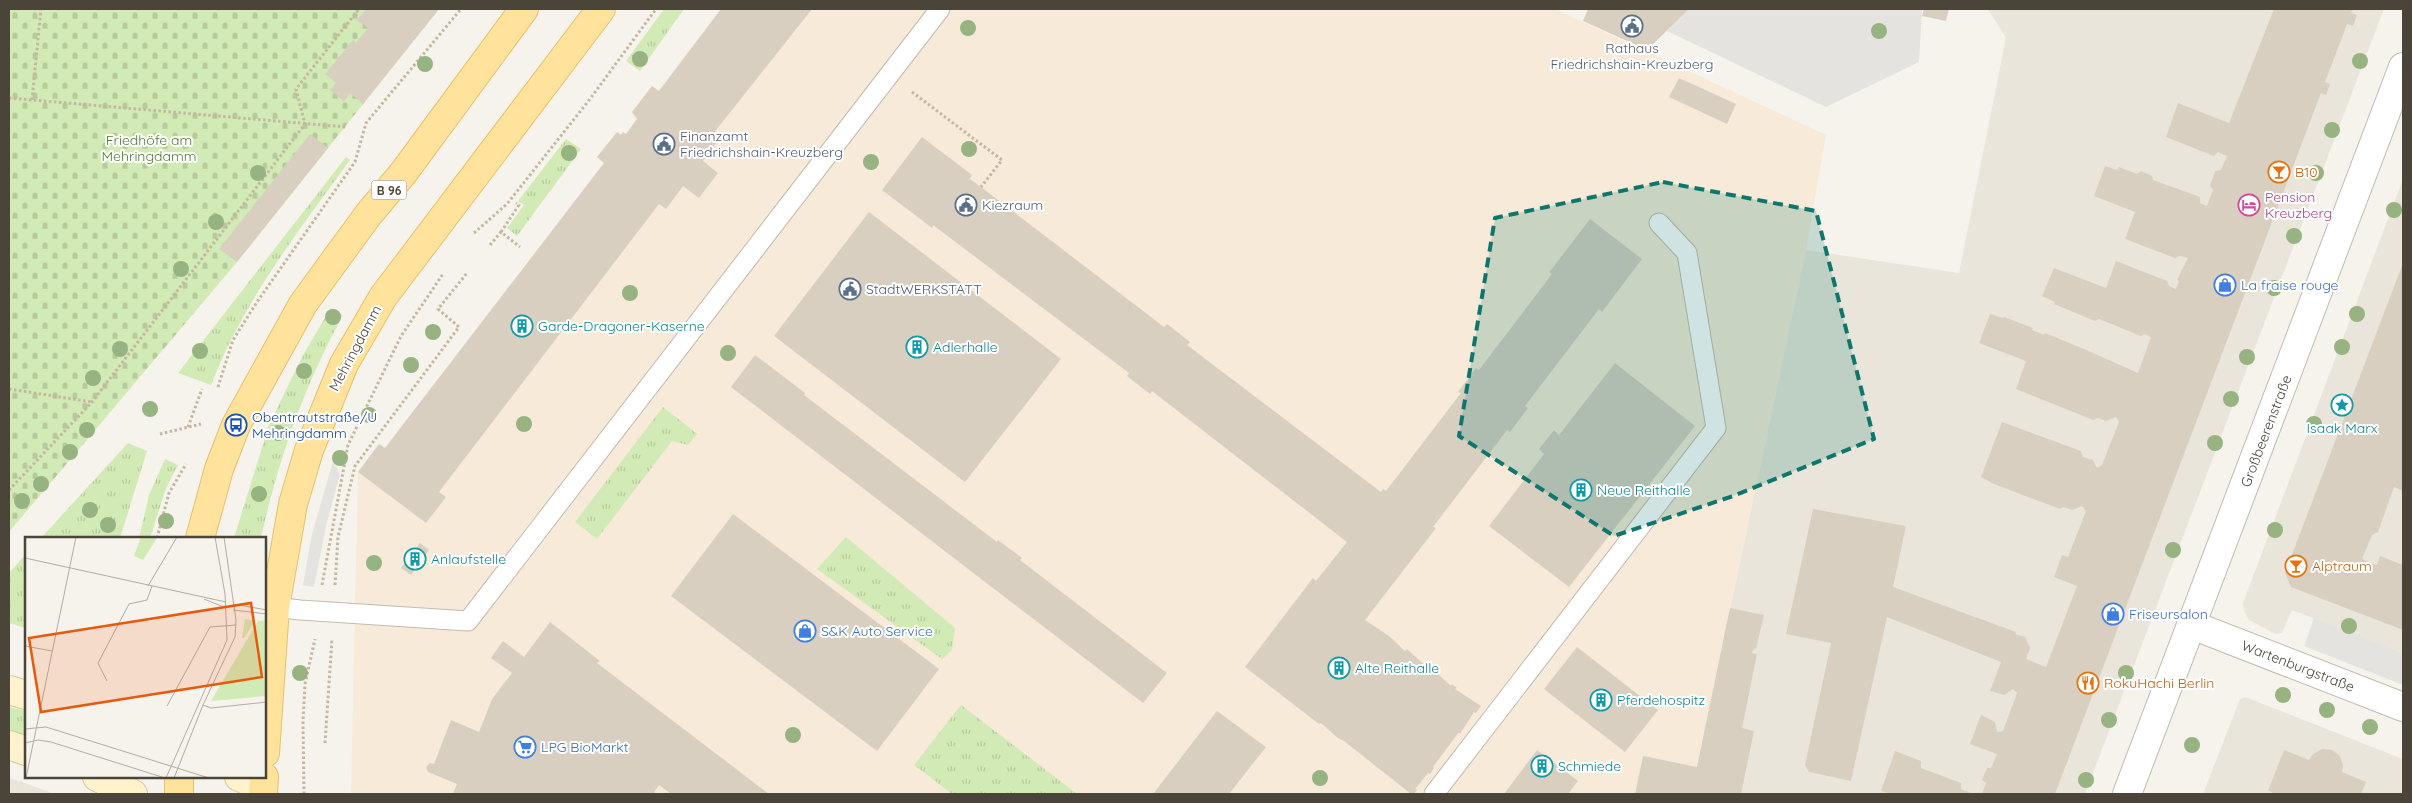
<svg xmlns="http://www.w3.org/2000/svg" width="2412" height="803" viewBox="0 0 2412 803" font-family="Quicksand,sans-serif">
  <defs>
    <pattern id="grass-tufts" width="24" height="20" patternUnits="userSpaceOnUse" patternTransform="scale(1.25)"><rect width="24" height="20" fill="#d2eab5"/><path d="M3 7l-1-3M5 7V3M7 7l1-3M15 17l-1-3M17 17v-4M19 17l1-3" fill="none" stroke="#b6ca9c"/></pattern>
    <pattern id="cemetery-stones" width="16" height="16" patternUnits="userSpaceOnUse" patternTransform="scale(1.25)"><rect width="16" height="16" fill="#d2eab5"/><path d="M2 7V4a2 2 0 0 1 4 0v3zM10 15v-3a2 2 0 0 1 4 0v3z" fill="#b6ca9c"/></pattern>
  </defs>
  <rect width="100%" height="100%" fill="#f6f3ec"/>
  <!-- residential -->
  <path fill="#eae5da" d="M1988,9H2384L2085,794H1691L1806,250L1959,273L2006,38Z
    M2403,179V653L2292,610L2282,633L2276,634L2249,620L2244,611L2243,603Z
    M2245,697L2403,759V794H2203L2240,699Z
    M9,778L19,781L55,794H9Z"/>
  <!-- commercial -->
  <path fill="#f7ead8" d="M721,9H1555L1826,135L1806,250L1691,794H351L358,472L379,444L385,448L604,163L597,157L617,132L621,134L623,132L626,134L637,119L634,117L636,115L659,90Z"/>
  <!-- grass -->
  <path fill="url(#grass-tufts)" d="M664,9H684L640,71L626,61Z
    M566,139L581,149L517,236L507,228L524,205L518,201Z
    M346,157L350,160C297,233 244,300 211,385L178,373Z
    M331,308L343,315C304,386 278,460 261,538H234L269,425L304,353Z
    M663,407L697,434L688,445L672,441L597,539L575,522Z
    M128,443L147,451L120,538H41Z
    M165,459L178,465L166,488L150,538H139L149,495Z
    M846,537L955,628L952,650L942,659L817,569Z
    M26,554V628L9,623V573Z
    M961,705L1077,794H952L914,765Z
    M9,707L26,711V735L9,730Z"/>
  <!-- cemetery -->
  <path fill="url(#cemetery-stones)" d="M9,9H439L237,262L9,532Z"/>
  <!-- parking -->
  <path fill="#e5e3e0" d="M1689,9H1922L1919,62L1826,107L1667,31Z
    M333,461L340,474L327,522L314,587L303,585L312,534Z
    M2314,618L2403,653V685L2304,646Z"/>
  <!-- building -->
  <path fill="#d8cfc1" d="M366,9H439L363,104L350,93L344,101L330,90L336,83L325,74L353,40L356,43L368,28L357,20Z
    M721,9H812L713,134L720,138L703,161L718,173L699,198L683,186L666,209L659,204L439,492L446,497L426,523L358,472L379,444L385,448L604,163L597,157L617,132L621,135L623,132L626,134L637,119L632,112L652,86L659,91Z
    M1588,9H1689L1647,50L1583,21Z
    M1924,9H1949L1946,21L1922,16Z
    M2274,9H2353L2351,13L2357,15L2353,26L2347,24L2346,27L2325,82L2330,84L2326,95L2321,93L2055,794H1982L1986,783L1982,780L1987,768H1991L1997,754L1970,744L1981,715L1995,722L1997,732L2003,731L2017,693L2013,689L2004,695L1990,691L2001,662L1887,617L1851,781L1809,772L1805,765L1831,643L1786,634L1813,509L1906,526L1893,587L2016,632L2015,634L2025,637L2030,648L2026,659L2046,667L2077,586L2054,577L2062,555L2068,557L2086,511L2082,506L2072,510L2063,507L2060,509L1994,484L1981,477L2002,422L2081,451L2083,457L2093,460L2097,468L2102,465L2119,422L2116,417L2106,421L2098,418L2093,420L2016,389L2026,361L1979,343L1990,314L2003,318L2004,317L2033,328L2032,330L2044,335L2045,333L2084,349L2138,373L2151,337L2144,334L2141,336L2099,319L2095,321L2054,304L2055,302L2042,296L2054,268L2106,288L2116,261L2167,281L2169,286L2176,289L2179,281L2177,280L2188,258L2180,256L2175,258L2125,239L2135,212L2094,196L2105,166L2117,170L2119,167L2137,174L2141,171L2152,176L2153,180L2200,197V203L2207,206L2213,190L2210,186L2215,171L2221,170L2227,156L2218,152L2214,156L2166,137L2178,103L2229,123Z
    M1679,78L1736,104L1727,124L1669,97Z
    M310,134L328,148L237,262L219,249Z
    M922,137L972,175L970,179L981,187L1164,327L1167,324L1190,342L1187,345L1381,492L1383,489L1386,491L1461,393L1458,392L1476,368L1479,370L1552,274L1549,272L1551,270L1590,219L1642,259L1602,312L1599,309L1525,406L1528,408L1510,432L1507,430L1433,527L1436,528L1365,620L1389,636L1405,651L1407,649L1428,668L1429,666L1451,686L1452,684L1457,688L1455,689L1481,706L1476,713L1474,712L1460,734L1459,732L1433,767L1434,768L1430,774L1428,773L1415,789L1417,790L1414,794H1411L1344,741L1338,738L1321,723L1319,724L1245,667L1313,578L1316,581L1347,542L1152,391L1150,394L1127,376L1129,373L933,225L932,228L882,190Z
    M869,212L1061,359L965,482L774,336Z
    M2403,263V491L2394,487L2378,532L2372,535L2362,559L2377,565L2380,556L2403,565V630L2291,587L2285,573Z
    M755,355L805,393L804,395L997,542L998,540L1022,558L1020,560L1167,673L1143,703L731,387Z
    M1615,363L1695,426L1569,587L1489,526L1544,454L1539,449L1554,430L1559,435Z
    M733,514L939,669L877,751L671,596Z
    M420,543L429,550L411,575L401,568Z
    M1730,608L1764,615L1756,649L1754,648L1752,653L1757,654L1742,728L1754,731L1741,794H1635L1643,756L1697,767Z
    M550,622L600,661L597,663L769,794H671L659,785L653,794H453L457,784L428,772L426,767L430,763L434,764L451,720L479,732L492,699L512,673L491,658L503,641L524,657Z
    M1577,647L1658,710L1625,752L1544,689Z
    M1217,711L1266,747L1229,794H1153Z
    M2322,749L2332,750L2340,756L2343,766L2342,772L2366,782L2361,794H2272V792L2268,791L2284,750L2309,760L2313,754Z
    M1537,750L1578,781L1568,794H1504Z
    M1895,751L1921,761V768L1961,783V789L1974,794H1891L1881,791Z"/>
  <g fill="none" stroke-linecap="round" stroke-linejoin="round">
    <!-- lane casing -->
    <g stroke="#c2bbae" stroke-width="21">
      <path id="lane" d="M265,606L300,610L468,621L940,9
        M1434,794L1716,428L1687,253L1659,223"/>
    </g>
    <!-- street casing -->
    <g stroke="#c2bbae" stroke-width="30">
      <path id="street" d="M2192,625L2403,707
        M2127,794L2403,67"/>
    </g>
    <!-- secondary casing -->
    <g stroke="#d6c79b" stroke-width="30">
      <path id="secondary" d="M9,690L26,695
        M9,745L26,751
        M97,777L133,794
        M239,777L263,787"/>
    </g>
    <!-- primary casing -->
    <g stroke="#e6c16a" stroke-width="30">
      <path id="primary" d="M200,538L219,469L236,425L303,304L368,215L404,172L524,9
        M265,753L275,607L293,504L309,450L344,364L383,297L601,9
        M179,794V777
        M263,794L264,777"/>
    </g>
    <!-- path -->
    <path stroke="#c4b79f" stroke-width="3" stroke-dasharray="2.5 2.5" stroke-linecap="butt" d="M912,92L1002,160L981,187
      M9,98L346,127
      M32,100L41,9
      M501,232L519,205L516,203
      M474,233L507,204L590,99L656,9
      M490,245L501,232L520,247
      M218,387L233,340L257,302L355,162L366,123L461,9
      M9,389L92,402
      M188,427L202,389
      M160,434L201,424
      M9,490L92,402L305,124L296,89L359,9
      M157,538L169,493L186,464
      M322,585L348,445L401,336L443,274
      M335,585L338,537L355,466L459,327L438,309L467,273
      M325,743L332,639
      M304,794L303,721L305,684L315,639"/>
    <!-- lane -->
    <use href="#lane" stroke="#fff" stroke-width="19"/>
    <!-- street -->
    <use href="#street" stroke="#fff" stroke-width="28"/>
    <!-- secondary -->
    <use href="#secondary" stroke="#fff3cd" stroke-width="28"/>
    <!-- primary -->
    <use href="#primary" stroke="#ffe39c" stroke-width="28"/>
  </g>
  <!-- trees -->
  <g fill="#97b381">
    <circle cx="968" cy="28" r="8"/>
    <circle cx="1879" cy="31" r="8"/>
    <circle cx="640" cy="59" r="8"/>
    <circle cx="2360" cy="61" r="8"/>
    <circle cx="425" cy="64" r="8"/>
    <circle cx="2332" cy="130" r="8"/>
    <circle cx="969" cy="149" r="8"/>
    <circle cx="569" cy="153" r="8"/>
    <circle cx="871" cy="162" r="8"/>
    <circle cx="258" cy="173" r="8"/>
    <circle cx="2316" cy="173" r="8"/>
    <circle cx="2394" cy="210" r="8"/>
    <circle cx="216" cy="222" r="8"/>
    <circle cx="2294" cy="236" r="8"/>
    <circle cx="181" cy="269" r="8"/>
    <circle cx="2274" cy="288" r="8"/>
    <circle cx="630" cy="293" r="8"/>
    <circle cx="2357" cy="314" r="8"/>
    <circle cx="333" cy="317" r="8"/>
    <circle cx="433" cy="332" r="8"/>
    <circle cx="2342" cy="347" r="8"/>
    <circle cx="120" cy="349" r="8"/>
    <circle cx="200" cy="351" r="8"/>
    <circle cx="728" cy="353" r="8"/>
    <circle cx="2247" cy="357" r="8"/>
    <circle cx="411" cy="365" r="8"/>
    <circle cx="304" cy="371" r="8"/>
    <circle cx="93" cy="378" r="8"/>
    <circle cx="2231" cy="399" r="8"/>
    <circle cx="150" cy="409" r="8"/>
    <circle cx="369" cy="415" r="8"/>
    <circle cx="524" cy="424" r="8"/>
    <circle cx="2314" cy="424" r="8"/>
    <circle cx="87" cy="430" r="8"/>
    <circle cx="278" cy="433" r="8"/>
    <circle cx="2215" cy="443" r="8"/>
    <circle cx="70" cy="452" r="8"/>
    <circle cx="340" cy="458" r="8"/>
    <circle cx="41" cy="484" r="8"/>
    <circle cx="259" cy="494" r="8"/>
    <circle cx="22" cy="501" r="8"/>
    <circle cx="90" cy="510" r="8"/>
    <circle cx="166" cy="521" r="8"/>
    <circle cx="108" cy="525" r="8"/>
    <circle cx="2275" cy="530" r="8"/>
    <circle cx="2173" cy="550" r="8"/>
    <circle cx="374" cy="563" r="8"/>
    <circle cx="2349" cy="626" r="8"/>
    <circle cx="300" cy="673" r="8"/>
    <circle cx="2126" cy="673" r="8"/>
    <circle cx="2283" cy="695" r="8"/>
    <circle cx="2327" cy="710" r="8"/>
    <circle cx="2109" cy="720" r="8"/>
    <circle cx="2370" cy="727" r="8"/>
    <circle cx="793" cy="735" r="8"/>
    <circle cx="2192" cy="745" r="8"/>
    <circle cx="1320" cy="778" r="8"/>
    <circle cx="2086" cy="780" r="8"/>
  </g>
  <!-- marked area -->
  <path fill="#0f766e" fill-opacity="0.2" stroke="#0f766e" stroke-width="4" stroke-dasharray="10 6" stroke-linejoin="round" d="M1663,182L1816,211L1874,439L1733,496L1614,536L1459,436L1495,218Z"/>
  <!-- icons -->
  <defs>
    <g id="civic-ring" transform="scale(1.125)"><circle r="9.5" fill="#fff" stroke="#5c6f8a" stroke-width="1.5"/><path d="M-.6-6.5H3V-4.5H.6V-3L4-1V1h2V6H-6V1h2V-1L-.6-3ZM-1.2 2.5V6h2.4V2.5Z" fill="#5c6f8a"/></g>
    <g id="bar-ring" transform="scale(1.125)"><circle r="9.5" fill="#fff" stroke="#e8710a" stroke-width="1.5"/><path d="M-6-5H6L.8 .8V4.5H3.5V6h-7V4.5H-.8V.8Z" fill="#e8710a"/></g>
    <g id="hotel-ring" transform="scale(1.125)"><circle r="9.5" fill="#fff" stroke="#d1479c" stroke-width="1.5"/><path d="M-6-4.5h1.5V1H6V5H4.5V3h-9V5H-6ZM-4 0a1.8 1.8 0 1 1 3.6 0ZM.5 0V-2.5h3Q6-2.5 6 0Z" fill="#d1479c"/></g>
    <g id="shop-ring" transform="scale(1.125)"><circle r="9.5" fill="#fff" stroke="#3f7fe0" stroke-width="1.5"/><path d="M-5-2.5h2.3a2.7 3.5 0 0 1 5.4 0H5L5.5 6h-11ZM-1.5-2.5h3a1.5 2.3 0 0 0-3 0Z" fill="#3f7fe0"/></g>
    <g id="building-ring" transform="scale(1.125)"><circle r="9.5" fill="#fff" stroke="#0f9aa8" stroke-width="1.5"/><path d="M-4-6H4V6H1V3H-1V6H-4ZM-2.5-4.3h1.7v1.8h-1.7ZM.8-4.3h1.7v1.8H.8ZM-2.5-1h1.7V.8h-1.7ZM.8-1h1.7V.8H.8Z" fill="#0f9aa8"/></g>
    <g id="sight-ring" transform="scale(1.125)"><circle r="9.5" fill="#fff" stroke="#0f9aa8" stroke-width="1.5"/><path d="M0-6L1.8-2.2L6-1.7L2.9 1.2L3.7 5.4L0 3.3L-3.7 5.4L-2.9 1.2L-6-1.7L-1.8-2.2Z" fill="#0f9aa8"/></g>
    <g id="bus-ring" transform="scale(1.125)"><circle r="9.5" fill="#fff" stroke="#1a4fb4" stroke-width="1.5"/><path d="M-5-6H5V4H4V6H2V4H-2V6H-4V4H-5ZM-3.5-4V0h7V-4ZM-3.5 1.2v1.5H-2V1.2ZM2 1.2v1.5H3.5V1.2Z" fill="#1a4fb4"/></g>
    <g id="restaurant-ring" transform="scale(1.125)"><circle r="9.5" fill="#fff" stroke="#e8710a" stroke-width="1.5"/><path d="M-5-6h1v4h1v-4h1v4h1v-4h1v5L-1.5 .5V6h-2V.5L-5-1ZM5-6V6H3V1.5H1.5Q1.5-4 5-6Z" fill="#e8710a"/></g>
    <g id="supermarket-ring" transform="scale(1.125)"><circle r="9.5" fill="#fff" stroke="#3f7fe0" stroke-width="1.5"/><path d="M-6-5.5h2.5l.6 2H6L4.5 2H-2.5L-4.4-4H-6ZM-1.5 3.2a1.3 1.3 0 1 0 .1 0ZM3 3.2a1.3 1.3 0 1 0 .1 0Z" fill="#3f7fe0"/></g>
  </defs>
  <g fill-rule="evenodd">
    <use href="#civic-ring" x="1632" y="26"/>
    <use href="#civic-ring" x="664" y="144"/>
    <use href="#bar-ring" x="2279" y="172"/>
    <use href="#civic-ring" x="966" y="205"/>
    <use href="#hotel-ring" x="2249" y="205"/>
    <use href="#shop-ring" x="2225" y="285"/>
    <use href="#civic-ring" x="850" y="289"/>
    <use href="#building-ring" x="522" y="326"/>
    <use href="#building-ring" x="917" y="347"/>
    <use href="#sight-ring" x="2342" y="405"/>
    <use href="#bus-ring" x="236" y="425"/>
    <use href="#building-ring" x="1581" y="490"/>
    <use href="#building-ring" x="415" y="559"/>
    <use href="#bar-ring" x="2296" y="566"/>
    <use href="#shop-ring" x="2113" y="614"/>
    <use href="#shop-ring" x="805" y="631"/>
    <use href="#building-ring" x="1339" y="668"/>
    <use href="#restaurant-ring" x="2088" y="683"/>
    <use href="#building-ring" x="1601" y="700"/>
    <use href="#supermarket-ring" x="525" y="747"/>
    <use href="#building-ring" x="1542" y="766"/>
  </g>
  <g text-anchor="middle" dominant-baseline="central" stroke-width="4" stroke-linejoin="round" paint-order="stroke">
    <!-- shield labels -->
    <rect fill="#fff" stroke="#817c74" stroke-width="1" x="371.5" y="180.5" width="35" height="19" rx="4"/>
    <g font-size="12" font-weight="bold" fill="#4b4439">
      <text x="389" y="190">B 96</text>
    </g>
    <!-- service labels -->
    <g font-size="14" fill="#4e5e75" stroke="#fff" text-anchor="start">
      <text x="1632" y="48" text-anchor="middle">Rathaus<tspan x="1632" dy="16">Friedrichshain-Kreuzberg</tspan></text>
      <text x="680" y="136">Finanzamt<tspan x="680" dy="16">Friedrichshain-Kreuzberg</tspan></text>
      <text x="982" y="205">Kiezraum</text>
      <text x="866" y="289">StadtWERKSTATT</text>
    </g>
    <!-- park labels -->
    <g font-size="14" fill="#4a7f2a" stroke="#fff">
      <text x="149" y="140">Friedhöfe am<tspan x="149" dy="16">Mehringdamm</tspan></text>
    </g>
    <!-- food labels -->
    <g font-size="14" fill="#c56008" stroke="#fff" text-anchor="start">
      <text x="2295" y="172">B10</text>
      <text x="2312" y="566">Alptraum</text>
      <text x="2104" y="683">RokuHachi Berlin</text>
    </g>
    <!-- hotel labels -->
    <g font-size="14" fill="#b23c85" stroke="#fff" text-anchor="start">
      <text x="2265" y="197">Pension<tspan x="2265" dy="16">Kreuzberg</tspan></text>
    </g>
    <!-- shop labels -->
    <g font-size="14" fill="#366cbe" stroke="#fff" text-anchor="start">
      <text x="2241" y="285">La fraise rouge</text>
      <text x="2129" y="614">Friseursalon</text>
      <text x="821" y="631">S&amp;K Auto Service</text>
      <text x="541" y="747">LPG BioMarkt</text>
    </g>
    <!-- culture labels -->
    <g font-size="14" fill="#0d838f" stroke="#fff" text-anchor="start">
      <text x="538" y="326">Garde-Dragoner-Kaserne</text>
      <text x="933" y="347">Adlerhalle</text>
      <text x="2342" y="428" text-anchor="middle">Isaak Marx</text>
      <text x="1597" y="490">Neue Reithalle</text>
      <text x="431" y="559">Anlaufstelle</text>
      <text x="1355" y="668">Alte Reithalle</text>
      <text x="1617" y="700">Pferdehospitz</text>
      <text x="1558" y="766">Schmiede</text>
    </g>
    <!-- street labels -->
    <g font-size="14" fill="#4b4439" stroke="#fff">
      <text transform="translate(355 348) rotate(-62)">Mehringdamm</text>
      <text transform="translate(2266 431) rotate(-69)">Großbeerenstraße</text>
      <text transform="translate(2298 666) rotate(21)">Wartenburgstraße</text>
    </g>
    <!-- transit labels -->
    <g font-size="14" fill="#164399" stroke="#fff" text-anchor="start">
      <text x="252" y="417">Obentrautstraße/U<tspan x="252" dy="16">Mehringdamm</tspan></text>
    </g>
  </g>
  <!-- overview -->
  <g transform="translate(25 537)">
    <rect width="241" height="241" fill="#f6f3ec"/>
    <path d="M220,82L230,84L219,101H217Z" fill="#d2eab5"/>
    <path d="M242,83L241,159L186,164L233,84Z" fill="#d2eab5"/>
    <path d="M116,0L132,1L118,23L109,19Z" fill="#d2eab5"/>
    <path fill="none" stroke="#b2ada4" stroke-width="1" d="M0,21L201,65M123,49L152,0M179,62L201,71M208,67L242,73M208,73L242,77M0,109L27,114M82,144L73,126L104,67L122,63L127,49M178,168L186,171L242,165M142,169L185,90L211,88M0,192L21,190L184,241M0,206L13,203L26,205L140,241M1,241L51,0M141,241L202,103L200,57L190,0M149,241L178,168L210,100L211,83L199,0"/>
    <path fill="#e8590c" fill-opacity="0.15" stroke="#e8590c" stroke-width="2.5" d="M226,66L237,140L16,175L4,101Z"/>
    <rect width="241" height="241" fill="none" stroke="#4b4439" stroke-width="2.5"/>
  </g>
  <!-- border -->
  <rect width="2412" height="803" fill="none" stroke="#4b4439" stroke-width="20"/>
</svg>
